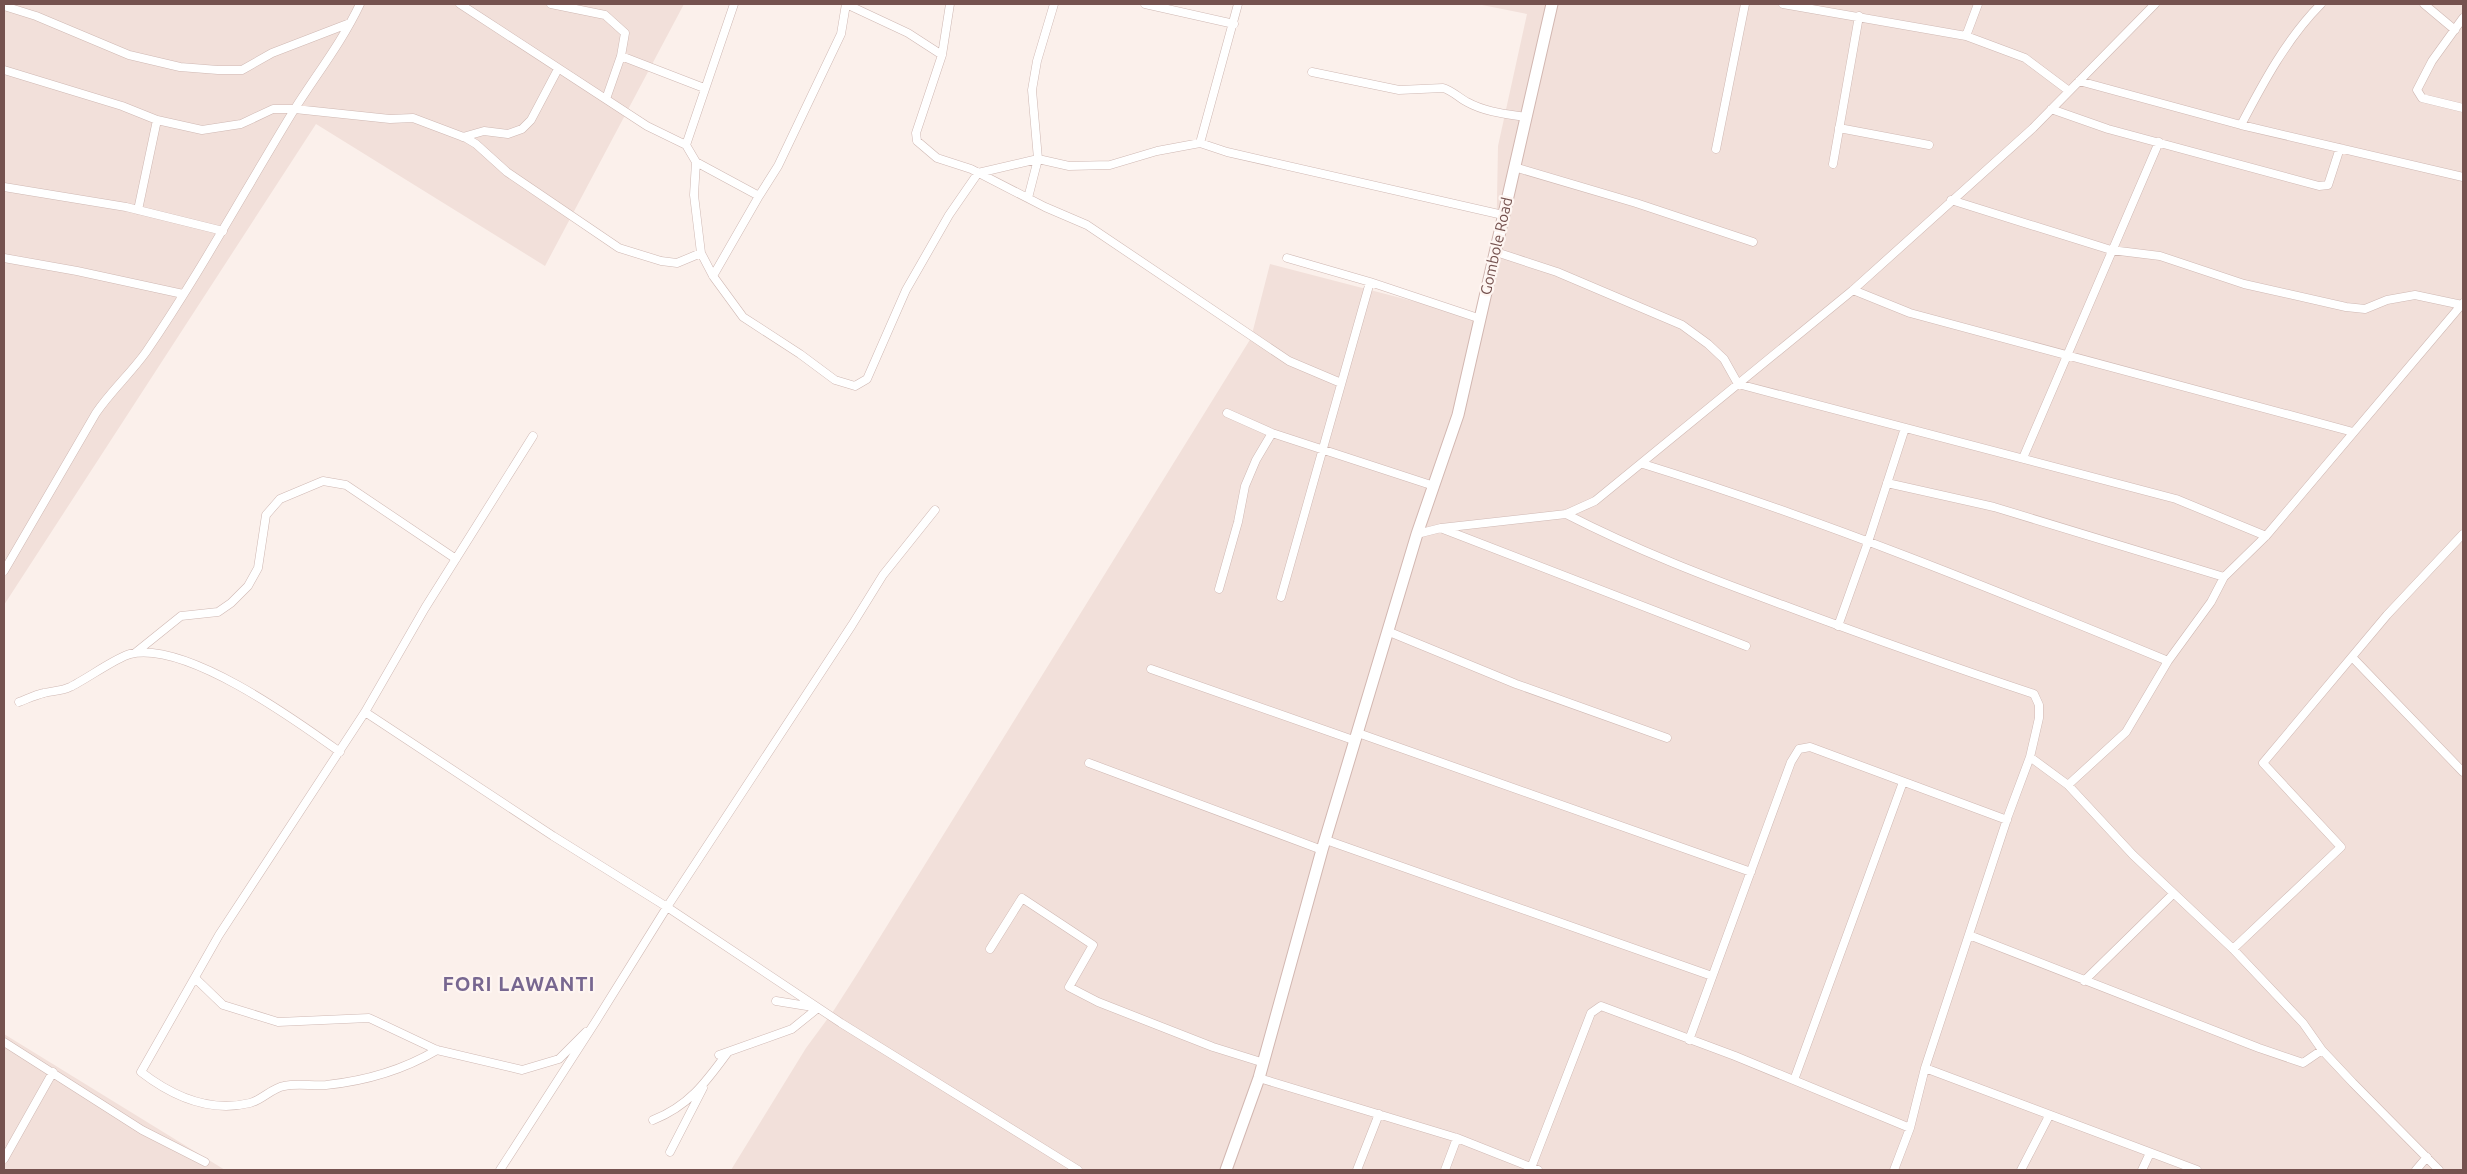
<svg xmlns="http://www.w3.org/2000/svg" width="2467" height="1174" viewBox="0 0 2467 1174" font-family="Ubuntu,sans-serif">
  <rect width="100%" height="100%" fill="#fbf0eb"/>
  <!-- residential -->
  <path fill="#f2e0da" d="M4,4H684L545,266L316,124L4,605Z
    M1477,4H2463V1170H731L806,1048L834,1010L859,971L1251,338L1270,264L1478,318L1496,252L1498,146L1527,14Z
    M4,1034L225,1170H4Z"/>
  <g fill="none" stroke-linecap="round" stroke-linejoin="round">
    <!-- street casing -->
    <g stroke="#cfb8b3" stroke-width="9">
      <path id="street" d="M460,4L647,126L686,145L696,162L759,196L778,166L841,34L846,4
        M551,4L605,15L625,33L621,56L606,99
        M846,4L908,33L942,55
        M950,4L942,55L916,133L917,141L937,158L971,169L1045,207L1087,225L1289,361L1341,383
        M1145,4L1234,24
        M1783,4L1966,36L1978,4
        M2424,4L2455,30
        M4,6L36,16L129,55L180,67L218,70H242L272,53L350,23
        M2463,18L2432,61L2417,90L2422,98L2463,108
        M1966,36L2025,58L2069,91
        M621,56L704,88
        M4,70L122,106L157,120L202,130L241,124L273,109H295L390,119L413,118L466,138L476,144L507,172L619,248L661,261L677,263L701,253
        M1312,72L1399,90L1443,88C1453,91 1459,98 1467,102C1485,112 1506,114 1526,117
        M2079,81L2241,125L2463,177
        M2051,109L2108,129L2319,186L2328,185L2340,148
        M2241,125C2263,83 2287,38 2321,4
        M1839,128L1929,145
        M463,137L484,131L508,134L522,129L531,120L558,69
        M1200,143L1238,4
        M686,145L734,4
        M1716,149L1745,4
        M696,162L694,195L701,253L713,276L743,317L800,354L835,380L855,386L867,379L906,290L949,215L978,173L1038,159L1069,166L1110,165L1157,151L1200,143L1227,152L1503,215
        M1833,164L1859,16
        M1514,167L1636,203L1753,242
        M4,187L126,207L223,231
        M1028,198L1038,159L1032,90L1037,61L1054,4
        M1951,200L2111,250L2160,256L2244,284L2346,307L2365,309L2387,300L2415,295L2462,305
        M138,210L157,120
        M1496,252L1557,272L1682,325L1708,344L1724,359L1738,384L2176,499L2266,536
        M4,258L77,271L183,294
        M1287,258L1370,282L1478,318
        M713,276L759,196
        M1853,290L1910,313L2353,432
        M1227,413L1272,433L1434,486
        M2023,458L2159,142
        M1643,464C1821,519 1995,590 2168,661
        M1887,483L1994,507L2224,577
        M1566,514C1636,550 1709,578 1783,605C1866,636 1950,666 2034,694L2039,705V718L2030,757L2008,816L1925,1068L1910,1128L1894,1170
        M1443,529L1746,646
        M1417,534L1441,528L1566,514L1595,501L1853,290L2033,128L2155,4
        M4,571L96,413C111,391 131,373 146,352C200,273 245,190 294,110C316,75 342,42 360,4
        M1219,589L1238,522L1245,486L1256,460L1272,433
        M1281,597L1370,282
        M1838,626L1868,542L1905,428
        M1387,631L1516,684L1667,738
        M135,653L181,616L218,612L231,603L248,586L258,568L266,515L280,499L323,481L346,485L456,559
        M2352,657L2463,772
        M1151,669L1356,741
        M19,702C27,699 35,695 44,693C52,691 62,691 70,687C85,680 117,657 130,654C186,641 294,719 340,752
        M365,712L553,836L667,907L841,1023L1078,1170
        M1358,733L1751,872
        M2030,757L2068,785L2133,855L2233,949L2303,1023L2322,1050L2353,1083L2439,1170
        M1089,763L1322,850
        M2068,785L2126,732L2168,661L2211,602L2224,577L2266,536L2463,303
        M1326,840L1712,976
        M1969,935L2259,1048L2303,1063L2322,1050
        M990,949L1022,898L1093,945L1069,987L1098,1002L1213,1047L1261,1062
        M2233,949L2341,847L2263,763L2387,615L2463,534
        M195,978L223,1005L278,1022L369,1018L437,1050L522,1070L559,1059L586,1032
        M2084,981L2173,894
        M776,1001L813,1007
        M1689,1040L1791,762L1799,749L1810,747L2007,820
        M4,1042L142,1130L205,1162
        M437,1050C403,1070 365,1081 326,1085C312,1086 297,1083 284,1086C272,1088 262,1100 250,1103C209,1113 172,1096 141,1072L219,935L365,712L425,608L533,436
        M719,1055L792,1029L818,1008
        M1925,1068L2197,1170
        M1259,1078L1457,1138L1538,1170
        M1794,1080L1903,782
        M653,1120C689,1106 706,1082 728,1052
        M670,1152L703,1088
        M4,1159L53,1072
        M1531,1168L1591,1013L1601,1006L1735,1056L1910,1128
        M500,1170L596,1021L667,907L852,625L883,575L935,510
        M1357,1170L1379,1114
        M1445,1170L1457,1138
        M2021,1170L2049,1116
        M2142,1170L2150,1153
        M2416,1170L2427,1157"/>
    </g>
    <!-- secondary casing -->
    <g stroke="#d2b7b1" stroke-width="13">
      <path id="secondary" d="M1226,1170L1259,1078L1322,850L1417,534L1458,415L1552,4"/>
    </g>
    <!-- street -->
    <use href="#street" stroke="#fff" stroke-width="8"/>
    <!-- secondary -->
    <use href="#secondary" stroke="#fff" stroke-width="11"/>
  </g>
  <g text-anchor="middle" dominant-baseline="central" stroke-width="4.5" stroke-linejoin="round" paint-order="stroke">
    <!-- street labels -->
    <g font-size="15" fill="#75524f" stroke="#fef5f1">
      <text transform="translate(1496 246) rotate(-77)">Gombole Road</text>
    </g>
    <!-- district labels -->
    <g font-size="20" font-weight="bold" letter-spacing="1" fill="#776790" stroke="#fef5f1">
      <text x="519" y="983">FORI LAWANTI</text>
    </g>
  </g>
  <!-- border -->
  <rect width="2467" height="1174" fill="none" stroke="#75524f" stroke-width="10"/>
</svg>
